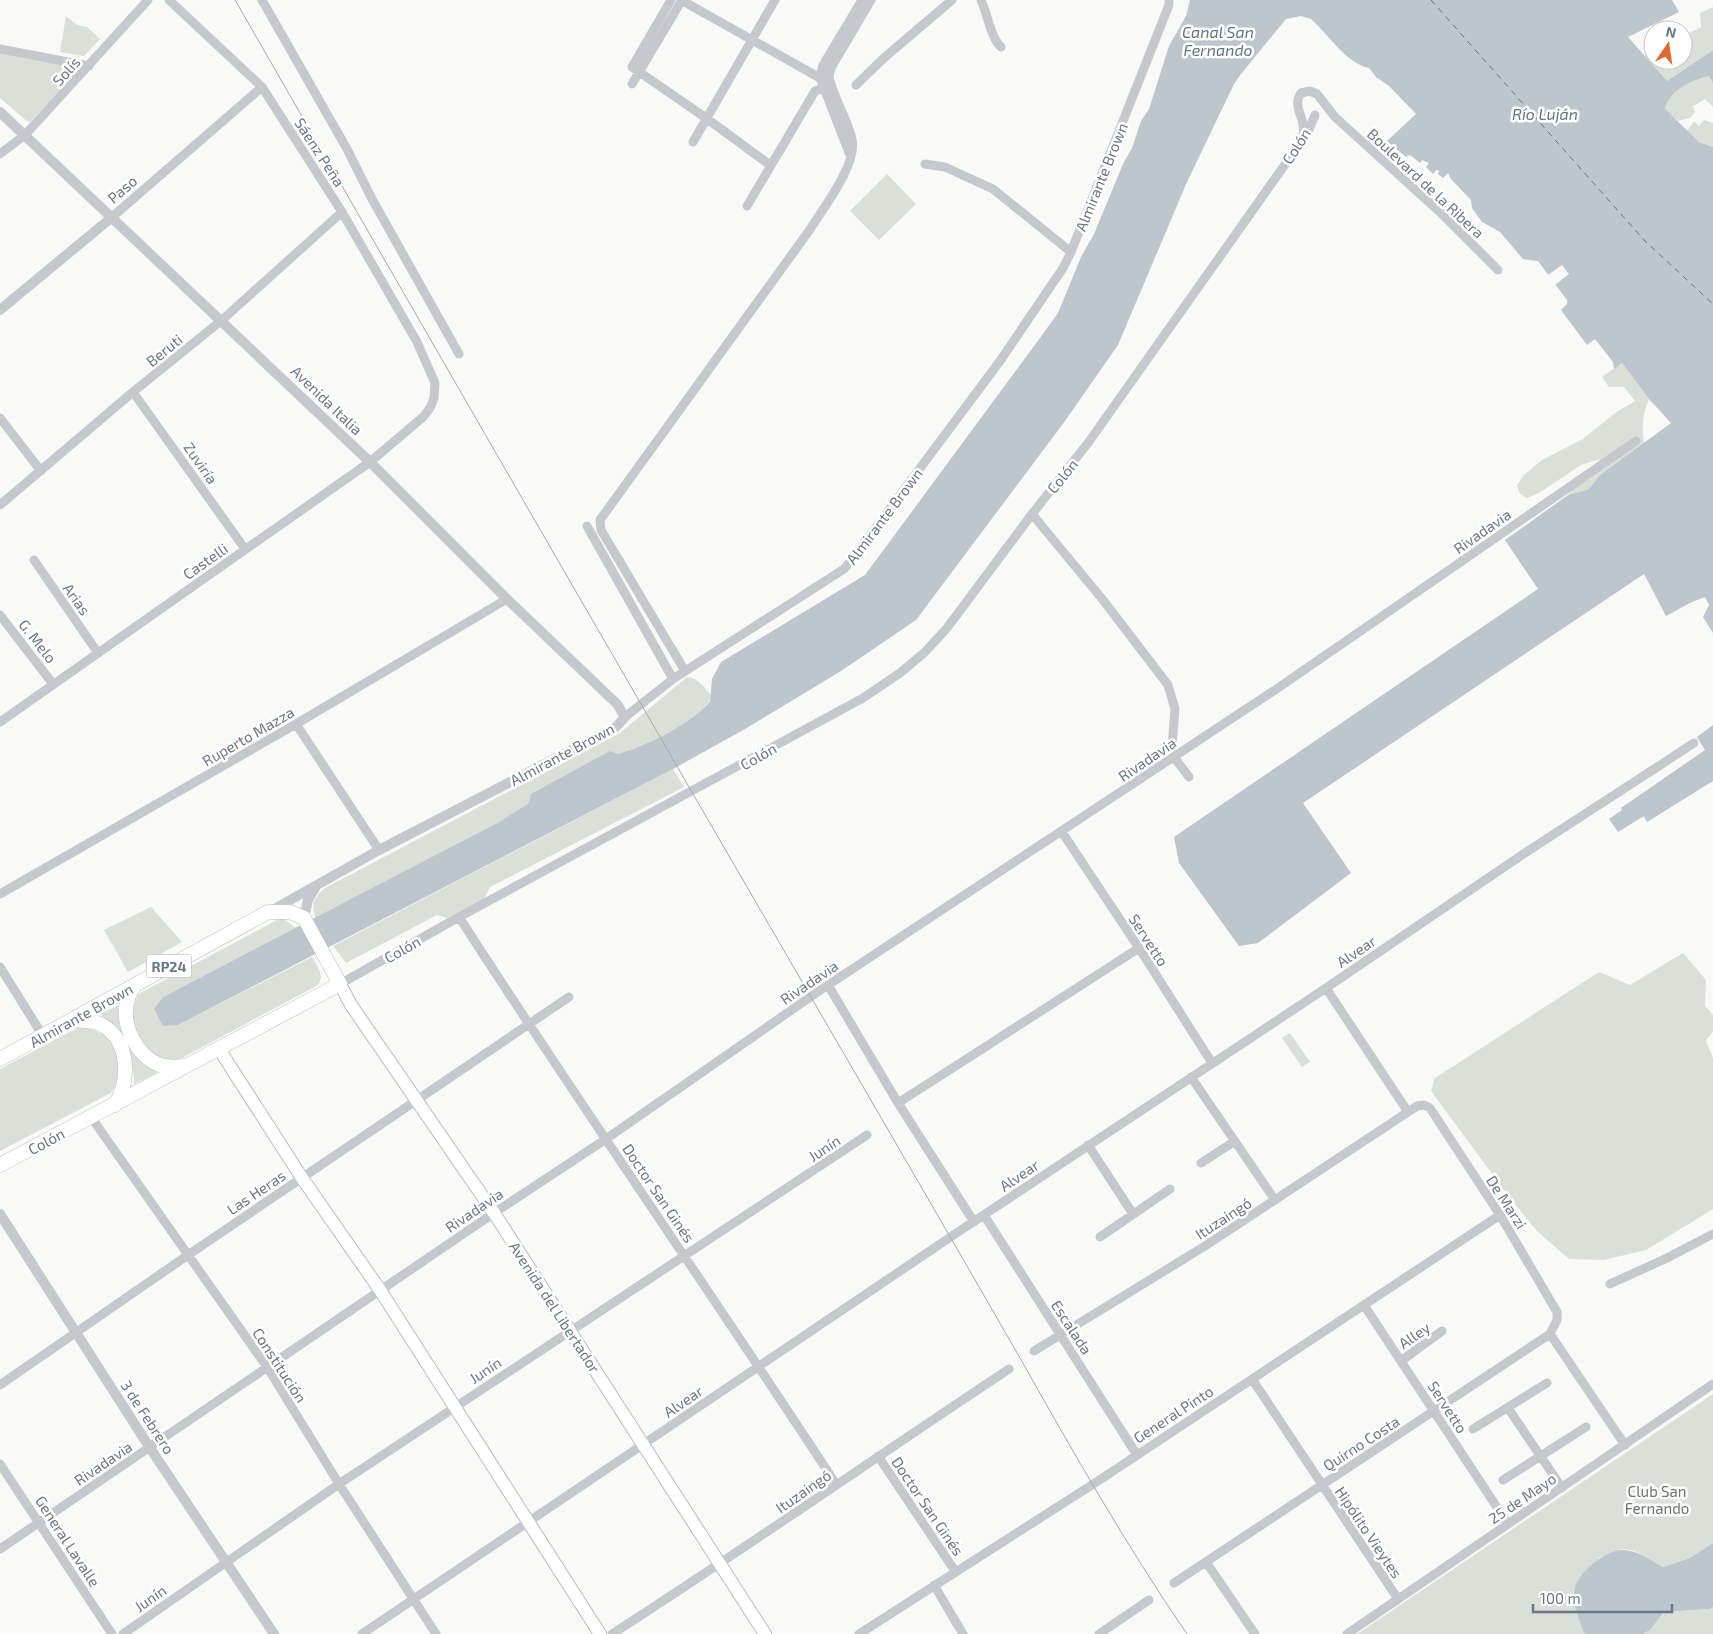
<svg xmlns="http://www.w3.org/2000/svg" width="1713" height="1634" viewBox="0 0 1713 1634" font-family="'Exo 2',sans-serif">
  <rect width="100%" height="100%" fill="#f9f9f7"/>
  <!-- green -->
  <path fill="#dae0d8" d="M1713,7V50L1667,81L1644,55L1653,50V60H1683V36L1701,27L1700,13Z
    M66,16L77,25L87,27L100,39L84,56L60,52Z
    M0,53L76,68L77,72L31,121L28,122L0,98Z
    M1709,76L1713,84V107L1705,99L1693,106L1695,112L1690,118L1678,121L1664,109C1669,90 1692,80 1709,76Z
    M1704,120L1713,123V147L1699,142L1687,131L1694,121L1699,126Z
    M887,174L916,204L879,240L850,211Z
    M1622,363L1649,399C1642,415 1642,428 1644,444L1600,475L1589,489L1568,495L1600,459L1581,465L1539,493L1527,498L1520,494L1517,485L1524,475L1542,460L1583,439L1615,413L1635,401L1624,387H1609L1602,377Z
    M687,677C698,678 704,687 711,695C707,720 640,748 617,754L529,803L499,822L316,918C310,905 315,896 325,888L620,733Z
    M673,769L684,787L490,887L484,899L447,918L437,915L346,963L333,946Z
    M151,907L182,942L128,972L104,930Z
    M279,919H284L296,928L163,997L178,1025L312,957C317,966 325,975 318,985L182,1058C178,1059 171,1061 166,1060C139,1055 123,1014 140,993Z
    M1683,953L1706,980L1705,1006L1713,1015V1031L1706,1041L1713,1058V1209L1646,1250L1604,1260L1569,1259L1537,1231L1510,1198L1431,1091L1435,1078L1599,972L1630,985Z
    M118,1005C119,1035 134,1055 157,1073L134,1084C135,1059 119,1030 100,1014Z
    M79,1027C107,1029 125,1051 118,1079C116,1085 115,1088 111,1093L0,1151V1069Z
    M1290,1033L1310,1062L1302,1067L1282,1038Z
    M1713,1394V1543L1690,1558L1663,1567L1635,1551L1622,1549L1599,1558L1584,1632L1587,1634H1357Z
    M1713,1607V1634H1643L1650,1630L1664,1612L1710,1609Z"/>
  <!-- water -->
  <path fill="#bdc6cc" d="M1190,0H1672L1679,12L1628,37L1667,81L1713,50V84L1709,76C1692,80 1669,90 1665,109L1699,142L1713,147V633L1703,617L1709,605L1705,597L1692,602L1666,616L1644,574L1303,803L1351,873L1258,943L1239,946L1179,863L1174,837L1538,589L1505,540L1568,495L1589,489L1600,475L1671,423L1649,399L1622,363L1614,369L1613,362L1595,339L1587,345L1561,310L1567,304V300L1538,261L1523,259L1500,232L1482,222L1472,208L1471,200L1451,179L1448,173L1443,178L1438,174L1439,171L1436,170L1433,174L1426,167L1429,163L1422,160L1420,163L1410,155L1406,157L1387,141L1416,114L1389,86L1376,77L1369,68C1347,64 1328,34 1311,19L1301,16L1286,19L1241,74L1234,84L1187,182L1118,345L1065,421L916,620L841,671L745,729L673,769L178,1025L163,1026L154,1009L163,997L499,822L529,803L531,794L610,751L617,754C644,747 694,723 710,701L712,679L721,662L865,575L1040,338L1058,313L1081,257L1094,234L1123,164L1132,148L1141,121L1149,109L1169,46L1186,16Z
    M1713,725V781L1647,822L1644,816L1618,832L1609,819L1622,810L1621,808L1705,750L1697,737Z
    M1713,1543V1607L1710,1609L1664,1612L1650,1630L1643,1634H1587L1584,1633C1579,1618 1571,1604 1575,1588C1578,1572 1608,1548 1624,1550C1639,1551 1650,1560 1663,1567L1690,1558Z"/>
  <!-- pier -->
  <path fill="#f9f9f7" d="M1562,265L1569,274L1555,285L1548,275Z"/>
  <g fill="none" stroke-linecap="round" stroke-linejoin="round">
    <!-- ferry -->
    <path stroke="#657782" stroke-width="1" stroke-dasharray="6 5" stroke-linecap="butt" d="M1431,0L1644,240L1713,304"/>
    <!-- secondary casing -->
    <g stroke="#b7bcc1" stroke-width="14">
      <path id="secondary" d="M340,984L351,1005L494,1213L765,1634
        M219,1049L302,1178L380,1290L600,1634"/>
    </g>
    <!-- primary casing -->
    <g stroke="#b8bcc0" stroke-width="15">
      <path id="primary" d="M135,985C132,989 129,994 128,999C120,1023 136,1056 160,1065C168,1067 176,1067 184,1066
        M72,1020C82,1021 93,1020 102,1025C130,1041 130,1080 115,1105
        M0,1059L268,912H290L304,918L340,984L0,1165"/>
    </g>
    <!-- minor -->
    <path stroke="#c5c8cc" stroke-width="9" d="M262,0L347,149L372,199L459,354
      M671,0L632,67L706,118L770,165
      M681,0L820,78H823
      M981,0C988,15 990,36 1001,47
      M0,49L89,66
      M632,84L682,0
      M856,85L885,57L952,0
      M1303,134C1307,119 1291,107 1301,93L1310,91L1317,94L1335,117L1442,214L1498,270
      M693,142L775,0
      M0,154L25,135L148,0
      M850,155L820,78L823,65L862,0
      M925,164L945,167L993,189L1071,252
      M747,206L815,91L828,86
      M111,218L262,87
      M133,392L245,549
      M0,418L41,471
      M0,505L133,392L222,320L342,212
      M1032,514L1103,600L1168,685L1175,709L1172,747L1174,757L1189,777
      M587,526L673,679
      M34,560L98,653
      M0,615L53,684
      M685,671L601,530L600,520L811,228C824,207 858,163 852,139C847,118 834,99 829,77L831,68L871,0
      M625,717L673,679L844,569L850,562L1000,361L1063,268L1071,252L1169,5V0
      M0,722L370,462L423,417L430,408L434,398L435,383L417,342L342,212L262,87L169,0
      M296,724L379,850
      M1062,832L1139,948L1212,1063
      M0,894L296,724L507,599
      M459,917C582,1108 712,1294 836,1484
      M0,967L43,1036
      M340,984L459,917L863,698L900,673L925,652L947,628L1032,514L1088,443L1308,132L1315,115
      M828,985L898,1103L974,1222
      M1326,988L1408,1112
      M1191,1077L1275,1200
      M898,1103L1139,948
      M91,1117L267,1367L339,1484L436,1634
      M1088,1145L1133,1214
      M1201,1163L1235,1141
      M984,1215L1137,1455
      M1100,1237L1170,1189
      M1610,1284L1667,1258L1713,1234
      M1364,1305L1508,1524
      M1550,1334L1625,1445
      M1034,1351L1205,1246L1417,1106L1424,1105L1430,1108L1500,1215L1557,1312V1320L1550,1334L1174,1583
      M1401,1361L1442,1331
      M1252,1379L1398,1599
      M0,1385L188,1255L569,997
      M1508,1408L1562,1488
      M1473,1429L1547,1383
      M878,1456L955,1571
      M0,1464L112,1634
      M1503,1480L1586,1427
      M0,1549L494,1213L606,1139L816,993L1278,688L1636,441
      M1206,1562L1255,1634
      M934,1585L963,1634
      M123,1634L339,1484L867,1135
      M362,1634L955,1234L1326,988L1519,857L1694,743
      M612,1634C746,1548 876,1457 1009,1369
      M859,1634L1098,1481L1500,1215
      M1099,1634L1149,1600
      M1347,1634L1713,1384"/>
    <!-- tertiary -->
    <path stroke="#c5c8cc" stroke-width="10" d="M0,112L370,462L507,599L617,704L625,717L616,727L379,850L269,912
      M0,310L111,218
      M304,918L308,900L316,886
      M0,1214L150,1448L274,1634"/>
    <!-- secondary -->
    <use href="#secondary" stroke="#fff" stroke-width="12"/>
    <!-- primary -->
    <use href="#primary" stroke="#fff" stroke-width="14"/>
    <!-- tram -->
    <path stroke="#a6abb1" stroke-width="1" d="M235,0C442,360 649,719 858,1078C912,1171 966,1264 1020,1358C1073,1452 1126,1545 1187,1634"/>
  </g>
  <g text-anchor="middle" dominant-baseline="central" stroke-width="5" stroke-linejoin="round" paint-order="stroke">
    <!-- shield labels -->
    <rect fill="#fff" stroke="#96a0ab" stroke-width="1" x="146.5" y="954.5" width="45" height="23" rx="4"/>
    <g font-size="14" font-weight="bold" fill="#697787">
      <text x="169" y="966">RP24</text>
    </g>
    <!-- street labels -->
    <g font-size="15" fill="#697787" stroke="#fff">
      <text transform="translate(66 71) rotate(-48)">Solís</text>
      <text transform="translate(1296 146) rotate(-57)">Colón</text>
      <text transform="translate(320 152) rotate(57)">Sáenz Peña</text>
      <text transform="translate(1101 177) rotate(-68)">Almirante Brown</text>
      <text transform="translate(1426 183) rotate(43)">Boulevard de la Ribera</text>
      <text transform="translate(122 189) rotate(-41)">Paso</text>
      <text transform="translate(164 350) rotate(-39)">Beruti</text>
      <text transform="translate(327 400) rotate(44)">Avenida Italia</text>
      <text transform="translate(201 463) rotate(55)">Zuviría</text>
      <text transform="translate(1062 476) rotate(-51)">Colón</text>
      <text transform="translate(884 516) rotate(-53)">Almirante Brown</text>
      <text transform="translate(1482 531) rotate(-35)">Rivadavia</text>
      <text transform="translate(205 561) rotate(-35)">Castelli</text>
      <text transform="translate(77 599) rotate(55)">Arias</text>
      <text transform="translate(38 641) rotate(52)">G. Melo</text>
      <text transform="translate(248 736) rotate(-30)">Ruperto Mazza</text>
      <text transform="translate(562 754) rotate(-28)">Almirante Brown</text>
      <text transform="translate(758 756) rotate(-29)">Colón</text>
      <text transform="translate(1147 759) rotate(-34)">Rivadavia</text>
      <text transform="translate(1149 940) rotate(57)">Servetto</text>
      <text transform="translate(402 949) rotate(-29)">Colón</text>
      <text transform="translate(1356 951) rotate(-34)">Alvear</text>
      <text transform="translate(809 982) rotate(-34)">Rivadavia</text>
      <text transform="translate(81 1015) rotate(-29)">Almirante Brown</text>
      <text transform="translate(46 1141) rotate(-28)">Colón</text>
      <text transform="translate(824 1148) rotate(-33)">Junín</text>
      <text transform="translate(1019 1175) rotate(-34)">Alvear</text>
      <text transform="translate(256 1192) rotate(-34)">Las Heras</text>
      <text transform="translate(659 1193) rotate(56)">Doctor San Ginés</text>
      <text transform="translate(1507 1202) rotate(57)">De Marzi</text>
      <text transform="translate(474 1210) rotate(-34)">Rivadavia</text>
      <text transform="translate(1223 1218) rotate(-33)">Ituzaingó</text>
      <text transform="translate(555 1307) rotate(57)">Avenida del Libertador</text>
      <text transform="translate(1072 1327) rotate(57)">Escalada</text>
      <text transform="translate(1414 1335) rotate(-35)">Alley</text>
      <text transform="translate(280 1365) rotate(57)">Constitución</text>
      <text transform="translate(485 1370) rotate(-33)">Junín</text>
      <text transform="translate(683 1401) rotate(-34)">Alvear</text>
      <text transform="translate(1448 1407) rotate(57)">Servetto</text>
      <text transform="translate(1173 1414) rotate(-33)">General Pinto</text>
      <text transform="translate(148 1417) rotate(57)">3 de Febrero</text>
      <text transform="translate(1361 1443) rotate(-33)">Quirno Costa</text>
      <text transform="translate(103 1463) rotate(-34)">Rivadavia</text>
      <text transform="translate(803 1491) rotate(-35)">Ituzaingó</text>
      <text transform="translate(1522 1498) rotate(-34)">25 de Mayo</text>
      <text transform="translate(928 1506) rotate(56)">Doctor San Ginés</text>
      <text transform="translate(1369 1532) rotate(56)">Hipólito Vieytes</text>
      <text transform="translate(68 1541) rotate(57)">General Lavalle</text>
      <text transform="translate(150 1598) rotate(-35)">Junín</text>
    </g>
    <!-- park labels -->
    <g font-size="15" fill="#667964" stroke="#fff">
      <text x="1657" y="1491">Club San<tspan x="1657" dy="17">Fernando</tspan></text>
    </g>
    <!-- water labels -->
    <g font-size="16" font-style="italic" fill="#657782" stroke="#fff">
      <text x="1218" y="31">Canal San<tspan x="1218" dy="18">Fernando</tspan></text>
      <text x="1545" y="113">Río Luján</text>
    </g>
  </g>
  <!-- north arrow -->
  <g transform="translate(1668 45) rotate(13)"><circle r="24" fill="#ffffff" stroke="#c3c9cf"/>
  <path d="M0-4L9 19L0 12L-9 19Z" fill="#de6a32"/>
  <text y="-8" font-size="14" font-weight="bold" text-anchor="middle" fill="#697787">N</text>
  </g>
  <!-- scale -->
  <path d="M1533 1604v8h139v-8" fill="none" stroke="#697787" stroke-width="2.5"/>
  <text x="1540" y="1604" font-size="15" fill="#697787" stroke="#ffffff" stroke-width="4" paint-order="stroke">100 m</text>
</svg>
